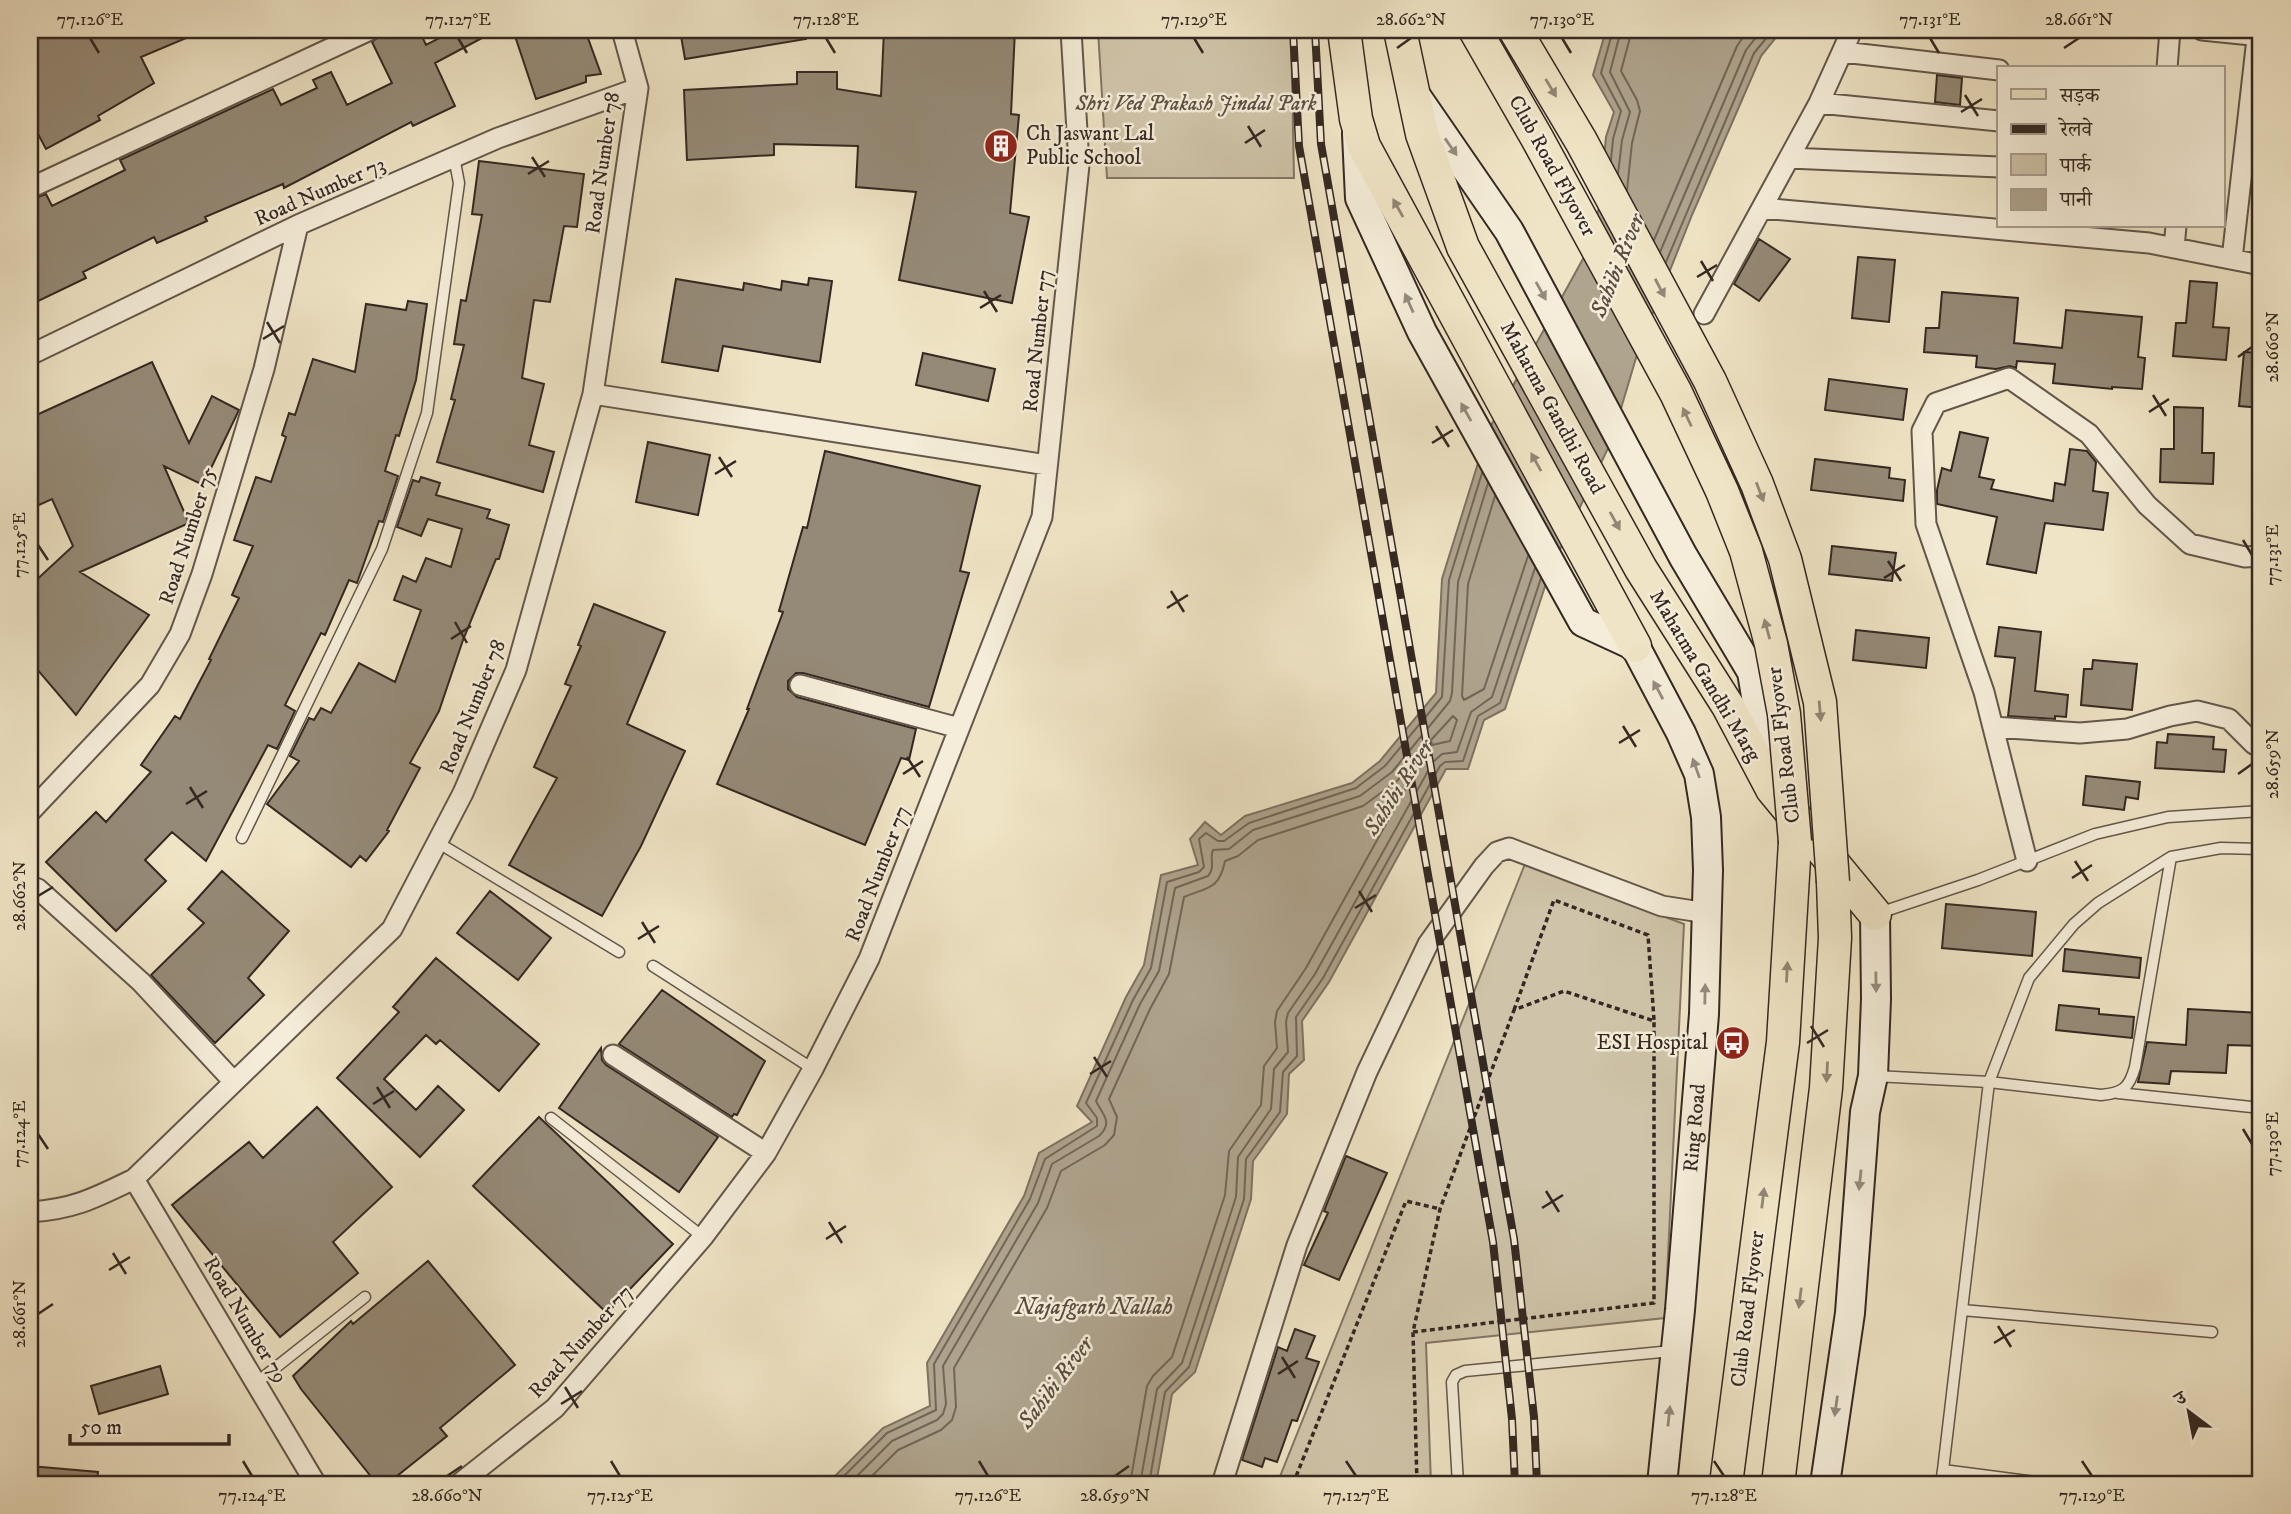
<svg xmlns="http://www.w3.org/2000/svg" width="2291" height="1514" viewBox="0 0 2291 1514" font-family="'IM FELL DW Pica','Noto Serif Devanagari',serif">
  <rect width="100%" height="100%" fill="#efe4c5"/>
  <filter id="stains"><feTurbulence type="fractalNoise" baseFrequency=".00286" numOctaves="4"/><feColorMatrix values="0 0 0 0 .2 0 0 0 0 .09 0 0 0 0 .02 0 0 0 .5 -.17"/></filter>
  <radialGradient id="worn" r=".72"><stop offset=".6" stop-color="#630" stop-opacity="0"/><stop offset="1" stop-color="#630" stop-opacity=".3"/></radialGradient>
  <!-- green -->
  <path fill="#cfc4a9" stroke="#827666" stroke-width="2" d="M1098,30H1291L1294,178H1107Z
    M1525,864L1684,924L1665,1318L1426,1343L1431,1484H1277Z"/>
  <!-- water -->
  <path fill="#afa48e" stroke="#7e7263" stroke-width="2" d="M1606,30H1782L1761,56L1692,215L1639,348L1611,442L1551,568L1505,709L1484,720L1468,769H1446L1329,982L1302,1021L1304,1060L1289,1074L1287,1114L1253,1161L1251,1199L1195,1372L1172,1394L1156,1484H827L883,1428L930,1406L927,1363L1024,1196L1039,1153L1092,1122L1077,1106L1126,997L1144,965L1161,875L1198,865L1190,839L1205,822L1221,835L1245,816L1352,783L1380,761L1436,693L1442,579L1488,431L1584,257L1599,208L1606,137L1614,112L1593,75Z"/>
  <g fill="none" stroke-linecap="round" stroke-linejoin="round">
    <!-- shore -->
    <path stroke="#726658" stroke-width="2" d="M1611,160L1613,139L1621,111L1601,73L1613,30
      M1618,174L1622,140L1630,112L1610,72L1621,30
      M1627,190L1632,143L1640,111L1637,100L1621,71L1632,30
      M1654,240L1737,46L1748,30
      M1660,252L1746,50L1762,30
      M1666,262L1754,53L1773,30
      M1495,496L1468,584L1462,696L1464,700L1484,689L1528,556
      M1453,716L1457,720L1450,741L1432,745L1431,740Z
      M836,1484L887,1433L936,1410L934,1364L1030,1199L1045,1159L1097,1126V1118L1086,1103L1133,1000L1151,968L1167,882L1199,872L1204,867L1199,839L1206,833L1218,841H1224L1249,823L1356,788L1385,766L1442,697L1449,580L1482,473
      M849,1484L892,1441L937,1420L943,1414L946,1404L943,1366L1038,1203L1052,1164L1099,1136C1114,1122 1102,1114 1096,1101L1140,1004L1159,971L1175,888L1208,876C1216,867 1209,858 1213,850L1229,849L1253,830L1360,796L1392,772L1450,701L1452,693L1458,582L1488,483
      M864,1484L898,1450L941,1430L952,1420L956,1407L954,1368L1047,1208L1061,1171L1105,1145L1114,1135L1117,1117L1109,1099L1150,1009L1169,974L1184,897C1208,887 1219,890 1225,861L1238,856L1258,840L1363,806L1397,781L1411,766L1414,765L1416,770L1306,968L1277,1011L1275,1022L1277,1048L1264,1066L1261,1105L1229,1151L1225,1195L1172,1357L1153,1376L1147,1386L1130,1484
      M1140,1484L1157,1389L1182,1363L1236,1197L1238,1157L1271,1109L1274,1069L1288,1052L1286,1022L1288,1013L1315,974L1433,762L1442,754L1457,752L1471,712L1492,697L1535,568
      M1149,1484L1165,1392L1189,1367L1244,1199L1246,1159L1280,1112L1283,1072L1297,1056L1296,1017L1323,978L1440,766L1445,762L1463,761L1478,716L1500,703L1541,578"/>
  </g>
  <!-- building -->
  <path fill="#958a77" stroke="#342822" stroke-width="2" d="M38,30H205L141,57L154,83L98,116L100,120L46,149L30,119V34Z
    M387,30H419L426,45L455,30H497L435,63L455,106L413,126L411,122L284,188L283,184L205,217L207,221L157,243L154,237L83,272L86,278L30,305V200L46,194L52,206L125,170L120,160L273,89L281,105L317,88L313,80L331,72L347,105L392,83L372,42Z
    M513,30H585L601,74L586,76V82L536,99Z
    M680,30H805L806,39L685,59Z
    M884,30H1015L1011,114L1019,115L1010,213L1029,217L1012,303L899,280L916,192L856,187L858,146L774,144V155L687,160L684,90L797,84V72H837V89L881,96Z
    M1937,75L1962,78L1960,105L1935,102Z
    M479,161L584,174L577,227L564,226L550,302L534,300L522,378L544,384L529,445L554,452L543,492L437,462L455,400L451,399L464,345L454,344L461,300L466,301L482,215L472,214Z
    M1759,239L1790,259L1759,301L1734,284Z
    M1858,257L1895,260L1889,322L1852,318Z
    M809,278L832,281L820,362L723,346L718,371L662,362L676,279L743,290L744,283L781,290L782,281L808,285Z
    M2190,281L2217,283L2213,327L2229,328L2226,360L2173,356L2176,323H2186Z
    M1942,292L2018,298L2014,343L2062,348L2066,310L2142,317L2138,357L2145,358L2142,389L2112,387V389L2053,383L2055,364L2017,361L2016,368L2010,366L1996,369L1976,367L1977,356L1924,352L1926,328H1939Z
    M408,301L427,304L416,380L399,436L396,435L385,471L398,476L383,522L379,521L357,583L349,580L325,635L321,633L285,705L295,711L277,749L268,745L206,861L172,832L145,860L166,881L116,931L46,862L96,812L106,822L151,772L141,765L175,716L180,719L211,660L209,659L239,598L232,595L253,546L234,540L256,477L271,482L286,437L282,435L289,413L295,415L313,359L355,372L366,304L406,310Z
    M2244,352L2261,353V408L2239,406Z
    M923,353L995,369L988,401L916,385Z
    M152,362L189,443L212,396L239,410L203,485L164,466L189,523L80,572L149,615L76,715L30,661V586L73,546L52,499L30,509V418Z
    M1829,379L1907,389L1903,420L1825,410Z
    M2174,407L2203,408L2202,453H2214L2213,484L2160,482L2161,449H2174Z
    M1960,432L1988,438L1979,477L1994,480L1991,489L2053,501L2055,483L2065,485L2070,449L2087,451L2096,462L2093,491L2108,493L2103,530L2045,523L2036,573L1987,564L1997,517L1937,504V490L1942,468L1951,471Z
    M648,442L710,455L698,515L636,502Z
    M825,451L980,486L960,571L969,573L929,707L803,673H796L788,681V689L797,697L916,729L909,760L901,758L865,845L717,784L749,709H747L783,612L779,611L803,527L807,528Z
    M1815,459L1890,468L1889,478L1905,480L1903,501L1811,490Z
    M421,477L440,483L436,495L490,510L487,518L509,525L499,559H496L463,640L439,711L410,763L420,768L387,830L389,831L366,861L360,856L351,867L267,804L299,761L290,756L309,718L314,720L321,708L331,713L359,663L395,682L421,610L394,600L403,576L416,582L426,558L451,567L462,529L428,519L421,536L397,527L413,480L419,482Z
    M1832,546L1896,553L1892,581L1829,574Z
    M594,604L665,632L627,724L685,751L641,846L602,916L509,865L557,778L534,767L571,686L565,684L581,646L578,645Z
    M1999,627L2041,632L2035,691L2068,695L2066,717L2055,716V719L2008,716L2015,658L1995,656Z
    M1856,630L1929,638L1926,668L1853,660Z
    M2093,660L2137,664L2132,710L2081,705L2084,669H2092Z
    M2168,734L2214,737L2213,749L2226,750L2224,772L2155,768L2157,742L2167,743Z
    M2086,776L2140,782L2138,799L2126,797L2124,810L2083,805Z
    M222,871L289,931L248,978L264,995L215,1043L151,975L204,923L188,909Z
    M490,891L551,938L518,980L457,933Z
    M1946,904L2036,912L2032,956L1942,948Z
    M2065,949L2141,958L2139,978L2063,971Z
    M436,958L539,1044L499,1091L440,1040L436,1044L426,1035L384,1079L416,1110L438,1086L464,1110L420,1157L337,1078L399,1012L393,1007Z
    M662,990L765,1061L737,1115L734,1114L732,1117L619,1044Z
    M2059,1005L2099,1009V1014L2134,1017L2132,1038L2056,1030Z
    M2188,1009L2261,1013V1046L2228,1045L2226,1073L2171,1071L2169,1084L2138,1082L2147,1042L2186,1045Z
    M601,1048L602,1060L606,1065L718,1137L679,1192L559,1108Z
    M317,1107L392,1187L333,1242L358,1273L280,1337L172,1205L249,1142L263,1158Z
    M539,1117L673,1244L607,1313L473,1186Z
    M1346,1156L1387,1173L1339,1280L1304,1265L1328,1213L1324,1211Z
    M428,1261L515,1365L440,1428L447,1436L387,1484H377L301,1389L293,1376L351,1321L353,1324Z
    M1295,1329L1315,1336L1306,1358L1319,1362L1297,1421L1292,1420L1277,1462L1265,1458L1262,1467L1242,1460L1278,1347L1287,1351Z
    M160,1366L168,1394L99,1414L91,1386Z
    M30,1466L98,1472L97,1484H30Z"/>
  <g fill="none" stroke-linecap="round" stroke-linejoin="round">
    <!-- service casing -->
    <g stroke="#63574b" stroke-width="13">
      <path id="service" d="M242,838L382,549L427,413L459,183L454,157
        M437,842L619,952
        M1879,913L1978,880L2095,834L2168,817L2261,811
        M653,966L813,1069
        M1875,1076L1989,1082L2101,1095C2122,1093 2129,1089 2135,1067L2171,857
        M2118,1093L2261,1108
        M551,1118L703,1237
        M1962,1310L2212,1332
        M256,1383L365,1297
        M1943,1470L1989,1082L2029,978L2074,924L2098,903L2171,857L2221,848L2261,849
        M1458,1484L1452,1382L1456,1375L1465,1371L1672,1351
        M1941,1484L1943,1470L2050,1484"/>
    </g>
    <!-- minor casing -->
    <g stroke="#63574b" stroke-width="23">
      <path id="minor" d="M2202,30L2261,36
        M1843,52L1999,70
        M2167,68L2170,30
        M1819,103L1999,121
        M1789,158L1999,167
        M30,188L370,30
        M1762,208L2149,243L2261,265
        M2174,248L2176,226
        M2232,259L2258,30
        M1704,314L1819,103L1852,30
        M30,355L298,225L498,138L638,88
        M593,394L1047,465
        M800,685L959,728
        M1993,727L2080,733L2127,729L2170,716L2197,711L2229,719L2254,744H2261
        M30,812L150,685L180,634L202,574L264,369L298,225
        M2027,861L1984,692L1926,524L1922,431L1936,403L2009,378L2089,434L2147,505L2190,544L2245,557L2261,556
        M30,886L38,889L141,982L234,1082
        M613,1055L766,1153
        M134,1179L316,1484
        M30,1212C74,1209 95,1198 134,1179L392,929L463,793L516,670L593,394L638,88L622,30
        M459,1484L555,1408L703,1237L766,1153L813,1069L869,959L1042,517L1079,165L1071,30
        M1222,1484L1297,1245L1367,1072L1428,944L1484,866L1497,852L1509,848L1662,906L1707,913"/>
    </g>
    <!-- secondary casing -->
    <g stroke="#342822" stroke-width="32">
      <path id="secondary" d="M1416,96L1509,231L1683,556L1752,672L1769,775
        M1357,134L1360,198L1422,332L1583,622L1635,646L1681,733L1699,774L1706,817L1708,870L1704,1014L1680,1310L1662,1484
        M1825,1484L1850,1313L1865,1112L1873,1076L1876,999L1875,914"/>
    </g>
    <!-- primary casing -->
    <g stroke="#342822" stroke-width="35">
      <path id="primary" d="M1344,30L1356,119L1364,146L1635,646
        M1400,30L1422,134L1463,247L1641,569L1728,706L1772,789L1875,914
        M1726,1484L1783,1042L1795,842
        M1778,1484L1826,1088L1835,938L1833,882"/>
    </g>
    <!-- path -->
    <path stroke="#342822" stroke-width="3.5" stroke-dasharray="5 3.5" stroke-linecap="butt" d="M1514,1010L1554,900L1648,935L1654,1020
      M1413,1332L1654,1303V1021L1564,991L1514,1010L1440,1209L1413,1332L1417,1484
      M1296,1476L1319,1484
      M1293,1484L1406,1201L1440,1209"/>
    <!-- service -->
    <use href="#service" stroke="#f5edd9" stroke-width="10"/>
    <!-- minor -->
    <use href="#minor" stroke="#f5edd9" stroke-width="19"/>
    <!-- secondary -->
    <use href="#secondary" stroke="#f5edd9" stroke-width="28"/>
    <!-- primary -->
    <use href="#primary" stroke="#efe4c5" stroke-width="32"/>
    <!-- rail casing -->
    <g stroke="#342822" stroke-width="8">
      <path id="rail" d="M1293,30L1299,146L1493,1242L1512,1419L1515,1484
        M1315,30L1321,144L1514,1239L1534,1417L1537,1484"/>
    </g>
    <!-- rail -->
    <use href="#rail" stroke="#f5edd9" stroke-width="5" stroke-dasharray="16" stroke-linecap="butt"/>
    <!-- primary-bridge casing -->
    <g stroke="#342822" stroke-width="35" stroke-linecap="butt">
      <path id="primary-bridge" d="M1475,30L1537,138L1676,393L1722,491L1746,551L1771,644L1784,714L1795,842
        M1515,30L1581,141L1710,381L1757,484L1785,559L1820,702L1833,882"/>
    </g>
    <!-- primary-bridge -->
    <use href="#primary-bridge" stroke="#efe4c5" stroke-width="32"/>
  </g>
  <!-- one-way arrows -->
  <defs><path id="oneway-solid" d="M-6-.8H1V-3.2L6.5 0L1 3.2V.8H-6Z" transform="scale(1.75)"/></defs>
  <g fill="#928674">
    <use href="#oneway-solid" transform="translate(1551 88) rotate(59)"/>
    <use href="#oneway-solid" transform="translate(1398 208) rotate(-119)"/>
    <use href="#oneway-solid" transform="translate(1660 288) rotate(62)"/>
    <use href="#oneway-solid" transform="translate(1687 417) rotate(-115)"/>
    <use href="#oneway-solid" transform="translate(1536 462) rotate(-119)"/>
    <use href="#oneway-solid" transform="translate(1760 492) rotate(69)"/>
    <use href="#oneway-solid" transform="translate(1615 521) rotate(61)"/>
    <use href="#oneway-solid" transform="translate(1767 629) rotate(-105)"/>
    <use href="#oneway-solid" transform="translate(1820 711) rotate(85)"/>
    <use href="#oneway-solid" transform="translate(1787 972) rotate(-87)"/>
    <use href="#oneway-solid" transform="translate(1827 1072) rotate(93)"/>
    <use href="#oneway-solid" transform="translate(1763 1198) rotate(-83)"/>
    <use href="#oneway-solid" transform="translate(1800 1298) rotate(97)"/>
  </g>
  <g fill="#948a7e">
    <use href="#oneway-solid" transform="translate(1451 147) rotate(55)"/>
    <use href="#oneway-solid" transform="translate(1541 291) rotate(61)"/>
    <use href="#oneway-solid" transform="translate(1409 303) rotate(-114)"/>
    <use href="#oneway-solid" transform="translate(1466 412) rotate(-119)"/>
    <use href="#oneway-solid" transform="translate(1658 690) rotate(-118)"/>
    <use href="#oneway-solid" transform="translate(1696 768) rotate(-110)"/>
    <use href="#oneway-solid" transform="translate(1876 982) rotate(89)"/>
    <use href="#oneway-solid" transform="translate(1705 994) rotate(-89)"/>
    <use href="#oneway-solid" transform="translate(1860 1180) rotate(96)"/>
    <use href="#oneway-solid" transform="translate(1836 1406) rotate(98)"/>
    <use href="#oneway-solid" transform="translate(1669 1416) rotate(-84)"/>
  </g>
  <!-- ticks -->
  <path fill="none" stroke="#342822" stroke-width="2.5" d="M90,38L99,53M458,38L467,53M826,38L835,53M1194,38L1203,53M1562,38L1571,53M1930,38L1939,53M1397,48L1411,38M2064,48L2079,38M1965,95L1978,116M1961,112L1982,99M1248,126L1261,147M1245,143L1265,130M532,157L545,177M528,174L549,161M1701,261L1713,281M1697,277L1717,265M984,291L997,312M980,308L1001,295M267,322L280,343M263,339L284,326M2238,357L2252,347M2153,395L2166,416M2149,412L2169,399M1436,426L1449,447M1432,443L1453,430M719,457L732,477M715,474L736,461M2243,540L2252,555M38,545L48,560M1888,561L1901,581M1884,578L1905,565M1171,591L1184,612M1167,608L1188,595M455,622L467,643M451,639L471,626M1623,726L1636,747M1619,743L1640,730M907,757L920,777M903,774L923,761M2238,774L2252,764M190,787L203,808M186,804L207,791M2075,861L2088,881M2072,878L2092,865M1359,891L1372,912M38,896L53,887M1355,908L1376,895M642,922L655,943M638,939L659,926M1811,1026L1824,1047M1807,1043L1828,1030M1094,1057L1107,1077M1090,1074L1111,1061M377,1087L390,1108M373,1104L394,1091M2243,1129L2252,1144M38,1134L48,1149M1546,1191L1559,1212M1542,1208L1563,1195M829,1222L842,1243M826,1239L846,1226M113,1253L126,1274M109,1270L130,1257M38,1314L53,1304M1998,1326L2011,1347M1994,1343L2015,1330M1282,1357L1295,1378M1278,1374L1298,1361M565,1387L578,1408M561,1404L582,1391M243,1461L252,1476M611,1461L620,1476M979,1461L988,1476M1346,1461L1356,1476M1714,1461L1724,1476M2082,1461L2092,1476M447,1476L462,1466M1115,1476L1129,1466"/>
  <!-- icons -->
  <defs>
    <g id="building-disc" transform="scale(1.75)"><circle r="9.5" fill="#8f2418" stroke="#f5edd9"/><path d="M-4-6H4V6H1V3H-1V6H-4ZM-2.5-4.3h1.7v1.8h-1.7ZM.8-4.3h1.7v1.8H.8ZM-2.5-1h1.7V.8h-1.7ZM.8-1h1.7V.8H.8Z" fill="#fff"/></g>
    <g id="bus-disc" transform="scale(1.75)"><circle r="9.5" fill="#8f2418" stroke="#f5edd9"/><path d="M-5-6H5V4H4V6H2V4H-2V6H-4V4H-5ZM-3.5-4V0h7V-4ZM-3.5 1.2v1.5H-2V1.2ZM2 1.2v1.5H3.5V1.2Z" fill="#fff"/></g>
  </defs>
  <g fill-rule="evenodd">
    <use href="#building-disc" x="1001" y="146"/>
    <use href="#bus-disc" x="1733" y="1043"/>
  </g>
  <g text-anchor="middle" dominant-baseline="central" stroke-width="5" stroke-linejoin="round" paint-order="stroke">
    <!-- park labels -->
    <g font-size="21" font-style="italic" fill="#5b4f44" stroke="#f5edd9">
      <text x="1196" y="104">Shri Ved Prakash Jindal Park</text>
    </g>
    <!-- poi labels -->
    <g font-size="21" fill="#342822" stroke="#f5edd9" text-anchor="start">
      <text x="1026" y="134">Ch Jaswant Lal<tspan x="1026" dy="24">Public School</tspan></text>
      <text x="1708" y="1043" text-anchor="end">ESI Hospital</text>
    </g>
    <!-- street labels -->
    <g font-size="21" fill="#342822" stroke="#f5edd9">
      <text transform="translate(603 163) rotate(-82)">Road Number 78</text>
      <text transform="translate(1552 166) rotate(61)">Club Road Flyover</text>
      <text transform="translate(320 192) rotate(-24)">Road Number 73</text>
      <text transform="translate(1038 341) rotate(-84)">Road Number 77</text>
      <text transform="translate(1552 408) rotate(61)">Mahatma Gandhi Road</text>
      <text transform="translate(188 536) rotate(-72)">Road Number 75</text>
      <text transform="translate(1705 676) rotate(59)">Mahatma Gandhi Marg</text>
      <text transform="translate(473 707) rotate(-68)">Road Number 78</text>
      <text transform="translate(1784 745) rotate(-97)">Club Road Flyover</text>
      <text transform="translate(878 874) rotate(-69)">Road Number 77</text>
      <text transform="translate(1695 1128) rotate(-85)">Ring Road</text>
      <text transform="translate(1748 1309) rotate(-83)">Club Road Flyover</text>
      <text transform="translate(245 1320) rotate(59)">Road Number 79</text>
      <text transform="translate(581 1342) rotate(-48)">Road Number 77</text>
    </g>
    <!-- water labels -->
    <g font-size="23" font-style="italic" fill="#594d42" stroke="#f5edd9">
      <text transform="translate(1618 266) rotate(-68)">Sahibi River</text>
      <text transform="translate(1399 788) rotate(-57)">Sahibi River</text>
      <text x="1094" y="1307">Najafgarh Nallah</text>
      <text transform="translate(1056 1383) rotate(-53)">Sahibi River</text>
    </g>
  </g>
  <!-- margin -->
  <rect width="2291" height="1514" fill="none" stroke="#efe4c5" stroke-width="77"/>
  <!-- legend -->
  <rect x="1997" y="66" width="228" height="161" fill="#f5edd9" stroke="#a89e90" stroke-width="2"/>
  <rect x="2011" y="89" width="35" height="10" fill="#efe4c5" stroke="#a89e90" stroke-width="2"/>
  <text x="2060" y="102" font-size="21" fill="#342822">सड़क</text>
  <rect x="2011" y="124" width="35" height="10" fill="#342822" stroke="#a89e90" stroke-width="2"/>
  <text x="2060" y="136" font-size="21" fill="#342822">रेलवे</text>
  <rect x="2011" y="154" width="35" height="21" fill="#cfc4a9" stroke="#a89e90" stroke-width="2"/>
  <text x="2060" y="172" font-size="21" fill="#342822">पार्क</text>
  <rect x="2011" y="189" width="35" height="21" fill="#afa48e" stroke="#a89e90" stroke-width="2"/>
  <text x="2060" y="206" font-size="21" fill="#342822">पानी</text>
  <!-- north arrow -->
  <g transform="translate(2189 1412) rotate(328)" stroke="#f5edd9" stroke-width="5" paint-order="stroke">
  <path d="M0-5L12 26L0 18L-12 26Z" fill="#342822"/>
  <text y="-10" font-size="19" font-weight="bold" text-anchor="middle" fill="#342822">उ</text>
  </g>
  <!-- scale -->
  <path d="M70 1434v10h159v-10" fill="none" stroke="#342822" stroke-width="3.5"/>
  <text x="80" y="1434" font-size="21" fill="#342822" stroke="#f5edd9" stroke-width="5" paint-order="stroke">50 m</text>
  <rect x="38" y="38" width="2214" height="1438" fill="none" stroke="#342822" stroke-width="2.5"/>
  <g font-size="18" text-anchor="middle" fill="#342822">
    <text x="90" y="25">77.126°E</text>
    <text x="458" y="25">77.127°E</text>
    <text x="826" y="25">77.128°E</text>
    <text x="1194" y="25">77.129°E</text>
    <text x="1411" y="25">28.662°N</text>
    <text x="1562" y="25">77.130°E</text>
    <text x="1930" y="25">77.131°E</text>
    <text x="2079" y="25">28.661°N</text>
    <text transform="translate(2272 347) rotate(-90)" y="6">28.660°N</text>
    <text transform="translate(19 545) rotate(-90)" y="6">77.125°E</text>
    <text transform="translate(2272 555) rotate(-90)" y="6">77.131°E</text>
    <text transform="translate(2272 764) rotate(-90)" y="6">28.659°N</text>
    <text transform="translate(19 896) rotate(-90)" y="6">28.662°N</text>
    <text transform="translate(19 1134) rotate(-90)" y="6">77.124°E</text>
    <text transform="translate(2272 1144) rotate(-90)" y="6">77.130°E</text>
    <text transform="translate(19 1314) rotate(-90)" y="6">28.661°N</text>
    <text x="252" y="1501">77.124°E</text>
    <text x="447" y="1501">28.660°N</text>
    <text x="620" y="1501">77.125°E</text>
    <text x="988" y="1501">77.126°E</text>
    <text x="1115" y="1501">28.659°N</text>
    <text x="1356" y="1501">77.127°E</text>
    <text x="1724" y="1501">77.128°E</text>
    <text x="2092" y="1501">77.129°E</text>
  </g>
  <rect width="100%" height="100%" filter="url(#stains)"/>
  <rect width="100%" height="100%" fill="url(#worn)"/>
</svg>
